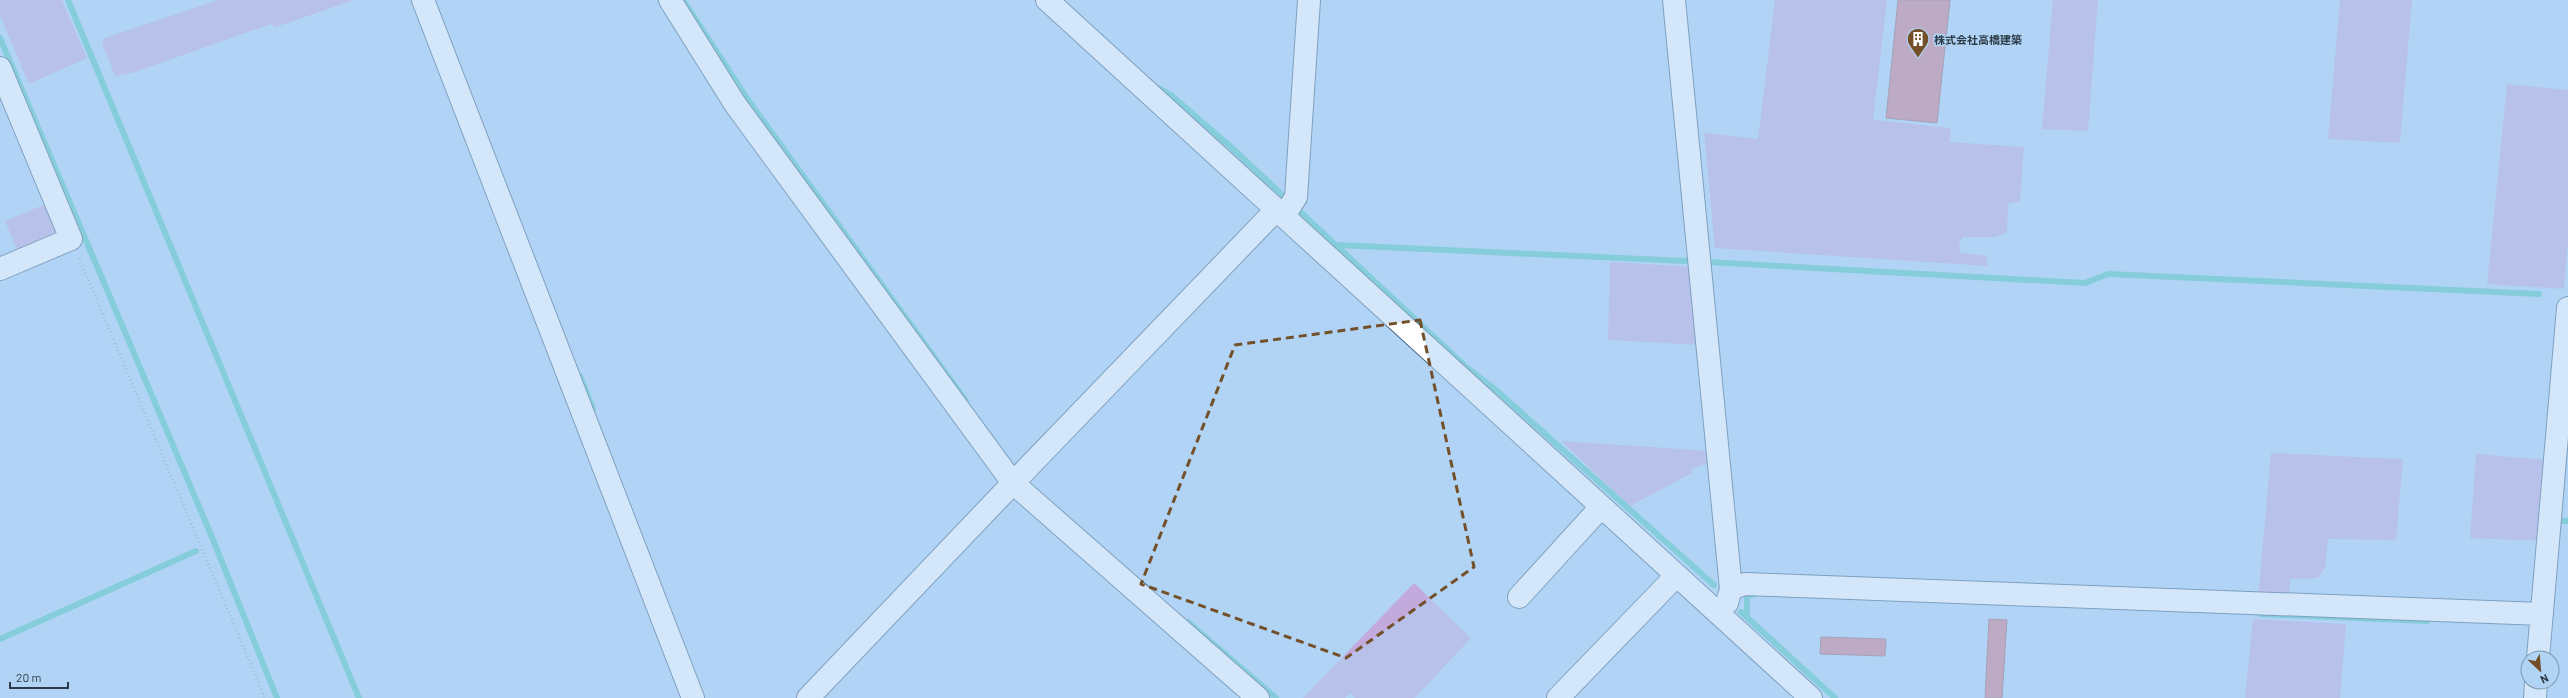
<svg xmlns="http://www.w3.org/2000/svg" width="2568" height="698" viewBox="0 0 2568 698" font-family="Barlow,'Noto Sans JP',sans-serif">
  <rect width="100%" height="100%" fill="#b1d4f5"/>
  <!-- green -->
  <path fill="#c2abdc" d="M0,0H62L87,58L29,84L0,15Z
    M218,0H354L276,27L271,24L135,72L115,76L102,43L105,38Z
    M1775,0H1887L1873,120L1951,128L1950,142L2024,147L2020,201L2008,204L2007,232L1996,237H1962L1959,246L1960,253L1987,256V266L1715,248L1704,133L1758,139Z
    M2053,0H2098L2088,131L2042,129Z
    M2340,0H2412L2400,143L2328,139Z
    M2507,84L2568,90V242L2564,289L2487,284Z
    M48,203L60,230L17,249L5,221Z
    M1610,262L1694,267L1701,345L1608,340Z
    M1561,441L1711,451L1712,462L1691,469L1692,473L1630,506Z
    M2271,453L2403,459L2396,540L2328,539L2325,568L2318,578L2290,579L2289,599H2258Z
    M2476,454L2547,460L2540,541L2470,538Z
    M1414,583L1471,638L1415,698H1355L1350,693L1345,698H1303Z
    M2253,619L2346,624L2340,698H2245Z"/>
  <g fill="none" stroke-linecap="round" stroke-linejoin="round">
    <!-- stream -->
    <path stroke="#51c6ba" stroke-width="6" d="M68,0L359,698
      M685,3L746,97L966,401
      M0,38L209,530L277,698
      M1158,88L1171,95L1231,147L1465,366L1496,390L1714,585
      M1338,245L1707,262L2085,283L2108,274L2539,294
      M580,376L593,409
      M2558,521H2568
      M1741,612L1835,698
      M2260,614L2427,621
      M1747,616V595H1753
      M1188,622L1276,698
      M0,639L196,551"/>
  </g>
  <!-- building -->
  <path fill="#cc788a" stroke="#93666f" d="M1898,0H1950L1937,123L1886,118Z
    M1989,619L2007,620L2002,698H1985Z
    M1821,637L1886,639L1885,656L1820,654Z"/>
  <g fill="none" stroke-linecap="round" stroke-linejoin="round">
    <!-- minor casing -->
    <g stroke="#42627e" stroke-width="24">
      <path id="minor" d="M423,0L693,698
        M670,0L735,104L1013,483L1277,209
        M1047,0L1811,698
        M1674,0L1731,589L1727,603
        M0,68L71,239L0,269
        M1284,216L1296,197L1309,0
        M1731,589L1745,584L2542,614
        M1519,597L1601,507
        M2538,658L2568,308
        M808,698L1013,483L1258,698
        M1558,698L1676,576
        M2535,698L2536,682"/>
    </g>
    <!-- path -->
    <path stroke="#829eb8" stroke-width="2.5" stroke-dasharray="1 3" stroke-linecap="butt" d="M79,258L265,698"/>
    <!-- minor -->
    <use href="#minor" stroke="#fff" stroke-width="22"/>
  </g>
  <!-- marked area -->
  <path d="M0 0H2568V698H0ZM1420,320L1474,567L1346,658L1141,584L1235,345Z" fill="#b1d4f5" fill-opacity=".55" fill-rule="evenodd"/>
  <path fill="none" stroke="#735029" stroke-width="3" stroke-dasharray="8 5" stroke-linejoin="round" d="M1420,320L1474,567L1346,658L1141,584L1235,345Z"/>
  <!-- icons -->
  <defs>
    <g id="building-pin" transform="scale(1.15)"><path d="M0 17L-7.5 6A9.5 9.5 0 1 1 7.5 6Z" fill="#735029" stroke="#b1d4f5"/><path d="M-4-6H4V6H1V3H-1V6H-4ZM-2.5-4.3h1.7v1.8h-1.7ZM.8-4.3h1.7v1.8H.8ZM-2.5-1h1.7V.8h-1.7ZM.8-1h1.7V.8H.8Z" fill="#fff"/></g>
  </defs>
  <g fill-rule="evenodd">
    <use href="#building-pin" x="1918" y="39"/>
  </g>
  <g text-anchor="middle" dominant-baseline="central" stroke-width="3" stroke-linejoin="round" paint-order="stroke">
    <!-- poi labels -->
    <g font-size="11" font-weight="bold" fill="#2c3b47" stroke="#b1d4f5" text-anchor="start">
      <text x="1934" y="39">株式会社高橋建築</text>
    </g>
  </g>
  <!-- north arrow -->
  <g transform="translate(2540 670) rotate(154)"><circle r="19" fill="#b1d4f5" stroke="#7c97af"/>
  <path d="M0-3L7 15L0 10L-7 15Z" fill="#735029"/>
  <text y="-6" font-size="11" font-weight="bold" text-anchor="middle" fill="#2c3b47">N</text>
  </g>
  <!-- scale -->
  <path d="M10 682v6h58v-6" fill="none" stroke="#2c3b47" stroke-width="2"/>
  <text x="16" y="682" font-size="12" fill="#2c3b47" stroke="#b1d4f5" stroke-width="3" paint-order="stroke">20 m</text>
</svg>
